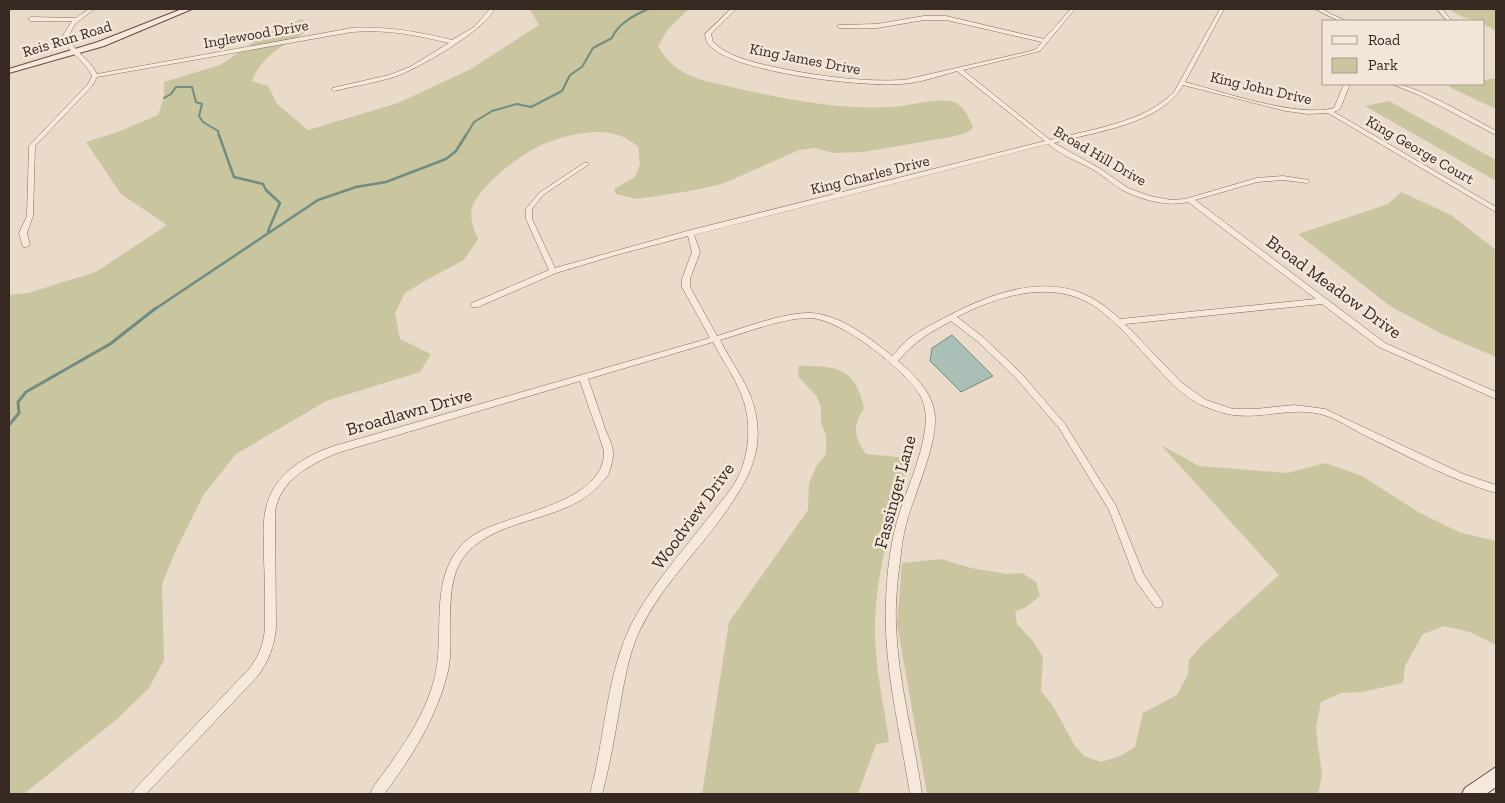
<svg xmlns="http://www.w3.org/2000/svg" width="1505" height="803" viewBox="0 0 1505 803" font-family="'Zilla Slab',serif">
  <rect width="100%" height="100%" fill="#eadaca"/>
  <!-- green -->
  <path fill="#c8c59f" d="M530,9H689L668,29L658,46C666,59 673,67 687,74C700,81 717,83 731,87C784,99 838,110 892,107C910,106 941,96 956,103C965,108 970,119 973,128L966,133L951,137L863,152L834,153L815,148L799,150L722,184L690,191L637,199L616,194L614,189L635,177L640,164L638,146C633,143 627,138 621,136C599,127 567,135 546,143C523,152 483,183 473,205C468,215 474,230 478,239L464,260L430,278L405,293L395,313L400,339L431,354L420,372L326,401L236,454L204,494L176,550L162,584L164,660L149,688L117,719L24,794H9V295L28,293L96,272L167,225L121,194L86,142L118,132L158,115L164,97V82L220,65L266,34L302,19L312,29C287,43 263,53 252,81L268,86L277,104L308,130L398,103L471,69L539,25Z
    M1450,9H1496V31L1484,24V21C1473,21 1456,16 1450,9Z
    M1496,78V109L1449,87L1452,84H1484V80Z
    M1389,101L1496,160V181L1365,106Z
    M1401,192L1451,215L1496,250V357L1442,334L1390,306L1298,234L1388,204Z
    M799,366C837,366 855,367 864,408C853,426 853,436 866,454L910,458C892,520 870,586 876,652C878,682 885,712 889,742L876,744L858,794H702L729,622L808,510L809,483L817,465L826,454V435L821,423V408L817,397L798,376Z
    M1161,445L1199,466L1287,473L1325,463L1362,476L1420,513L1461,533L1496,541V645L1470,632L1444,626L1423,634L1405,666L1403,683L1362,692L1341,693L1321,702L1316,728L1322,776L1318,794H927L897,624L902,563L941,559L971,568L1006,574L1022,573L1036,582L1040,596L1026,607L1015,612L1017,624L1032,640L1043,657L1041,691L1053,706L1075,746L1084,756L1101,762L1120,756L1135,747L1143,713L1177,695L1188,674L1189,660L1201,646L1279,575Z"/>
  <!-- water -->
  <path fill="#aabfb5" stroke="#718d81" d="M952,335L993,376L961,392L930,361L932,348Z"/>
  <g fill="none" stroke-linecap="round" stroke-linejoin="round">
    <!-- stream-far2 -->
    <path stroke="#718d81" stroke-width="2" d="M164,98L171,94L176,87H192L196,102L202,104L199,116L203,122L218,131L219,137
      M465,137L474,122L492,111L517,104L531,107L562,91L570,75L582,67L593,48L612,38C618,23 635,15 648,9"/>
    <!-- stream-far1 -->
    <path stroke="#718d81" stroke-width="2.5" d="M219,135L234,177L263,184L266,190L280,203L268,231
      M155,309L318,200L356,187L386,182L446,159L456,151L466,135"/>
    <!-- stream -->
    <path stroke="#718d81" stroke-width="3" d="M9,425L19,413L18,402L26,392L110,344L156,308"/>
    <!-- street casing -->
    <g stroke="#856d60" stroke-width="1">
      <path id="street" d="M89,9H94L75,24L68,37C74,52 90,59 97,74L352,28C387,26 419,32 452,40L474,27L490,9H494C487,29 416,70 394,77C375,83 354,86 334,91L331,89L332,88L389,75L410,67L449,43C416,35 386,29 352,32L97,77L92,86L35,146L33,216L27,233L30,245L26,247H23L19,233L27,216L29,146L88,84L92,76C85,61 69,53 62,37L72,21H31L28,19L31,17L76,18Z
        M731,9H736L711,34L713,42C717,45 721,49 725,51C743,61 765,65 784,69C824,77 864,82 904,80L1031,51L1036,49L1042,42L946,20H924L877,28H840L838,27V25L877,24L924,16H946L1044,39L1071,9H1075L1040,51L963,70L1050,140C1091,129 1144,123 1174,92L1220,9H1224L1185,82C1223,92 1298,118 1334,108L1344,84H1350L1340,109L1334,112L1496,207V212L1328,113L1308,114L1286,111L1183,85C1162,124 1094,132 1054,143L1099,168L1128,188L1150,196L1171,200L1185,199L1257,178L1283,176L1309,180L1310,181L1307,183L1283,180L1257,182L1195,200L1385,343L1496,392V399L1379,347L1322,304L1125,324L1182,383L1206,400L1233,409H1255L1294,405L1325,409L1463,474L1496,485V493C1451,480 1410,457 1368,437C1354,430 1339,420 1324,415C1294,406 1264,419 1234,415C1224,414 1211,409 1201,405C1181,396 1163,374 1148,358C1132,340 1116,322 1097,308C1055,278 999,295 957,317L983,337L1021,373L1065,424L1116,506L1144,575L1163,603L1162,606L1158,608L1154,606L1136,581L1109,510L1059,428L1015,377L977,341L951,321C929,333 915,341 898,361C915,375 933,393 935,416C936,443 923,472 915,497C908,515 903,533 901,553C898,576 895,601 896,625C898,682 914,738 922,794H910C900,730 883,665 886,600C887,570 891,539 900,511C910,481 924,452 926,420C926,411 924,403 920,395C904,369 842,320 811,318C785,317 745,333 720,340C729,358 744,379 751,397C770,450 746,484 716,525C690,559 657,593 639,632C630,651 626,673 622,694C616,728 611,761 602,794H590C605,738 606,677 631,625C651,585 689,544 716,508C723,499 731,490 736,481C750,456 752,422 742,396C735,377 722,360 713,342L588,379C594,396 600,413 605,429C608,436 612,444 613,451C614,456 611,467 609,473C608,476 605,479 602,482C569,523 501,515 467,553C440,583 456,635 448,671C437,717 412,757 384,794H370C375,782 386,771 393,760C409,737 424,713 432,687C446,646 431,598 451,560C457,549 466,539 477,533C512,513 603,503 604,453C604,448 600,440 599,435C592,417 586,399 580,381L337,453C309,465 280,480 275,512L276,627C275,646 268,662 257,677L146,794H132L134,790L249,669C259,656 264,644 265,627C265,604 265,581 264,558C264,541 262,524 266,508C273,475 304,456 334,446L710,338L682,287V279L692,252L688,236L616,255L556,273L478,307H472L471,305L472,303L549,270L526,219V209L539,193L584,163H588L589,164L543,195L532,209V219L555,268L687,231L1045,141L957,71C939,76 920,83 901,84C863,87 734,73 709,45C706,42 706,38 705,34ZM1048,144C1061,155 1077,161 1092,169C1103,175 1113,185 1124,191C1143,200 1168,207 1188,202L1316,299L1120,319C1108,308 1095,298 1079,292C1034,276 983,297 944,318C931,325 916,332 905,342C901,346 897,351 892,356C870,338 841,315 811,313C785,312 743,328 717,336L690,287V279L700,252L694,235Z
        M1315,9H1321L1346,21H1339Z
        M1437,9H1442L1452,21H1447Z
        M1392,84C1413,83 1474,119 1496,131V135L1419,95Z"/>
    </g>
    <!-- secondary casing -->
    <g stroke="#674e43" stroke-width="2">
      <path id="secondary" d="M182,9H192L104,46L9,73V69L98,42Z
        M1496,767V787L1486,794H1462L1465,788Z"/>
    </g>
    <!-- street -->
    <use href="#street" fill="#f6e9dc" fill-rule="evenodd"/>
    <!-- secondary -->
    <use href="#secondary" fill="#f6e9dc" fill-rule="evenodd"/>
  </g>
  <g text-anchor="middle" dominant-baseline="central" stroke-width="5" stroke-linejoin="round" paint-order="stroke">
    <!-- far-street labels -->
    <g font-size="15" fill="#372822" stroke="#f3e6d9">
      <text transform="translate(256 34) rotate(-10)">Inglewood Drive</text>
      <text transform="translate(67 39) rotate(-17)">Reis Run Road</text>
      <text transform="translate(805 59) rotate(11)">King James Drive</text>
      <text transform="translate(1261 88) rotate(13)">King John Drive</text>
      <text transform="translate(1420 150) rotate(30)">King George Court</text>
      <text transform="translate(1100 156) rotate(30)">Broad Hill Drive</text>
      <text transform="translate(870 175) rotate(-14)">King Charles Drive</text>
    </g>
    <!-- street labels -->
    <g font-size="18" fill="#372822" stroke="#f3e6d9">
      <text transform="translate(1334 287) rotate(36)">Broad Meadow Drive</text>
      <text transform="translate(409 412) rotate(-16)">Broadlawn Drive</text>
      <text transform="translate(895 492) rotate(-75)">Fassinger Lane</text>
      <text transform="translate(693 516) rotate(-54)">Woodview Drive</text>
    </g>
  </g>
  <!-- border -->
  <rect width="1505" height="803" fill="none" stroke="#372822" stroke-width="20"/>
  <!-- legend -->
  <rect x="1322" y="20" width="162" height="65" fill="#f3e6d9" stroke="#a89a90"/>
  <rect x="1332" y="36" width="25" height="8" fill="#f6e9dc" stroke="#a89a90"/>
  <text x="1368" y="45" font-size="15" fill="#372822">Road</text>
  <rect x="1332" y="58" width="25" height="15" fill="#c8c59f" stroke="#a89a90"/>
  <text x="1368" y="70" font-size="15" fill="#372822">Park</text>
</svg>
